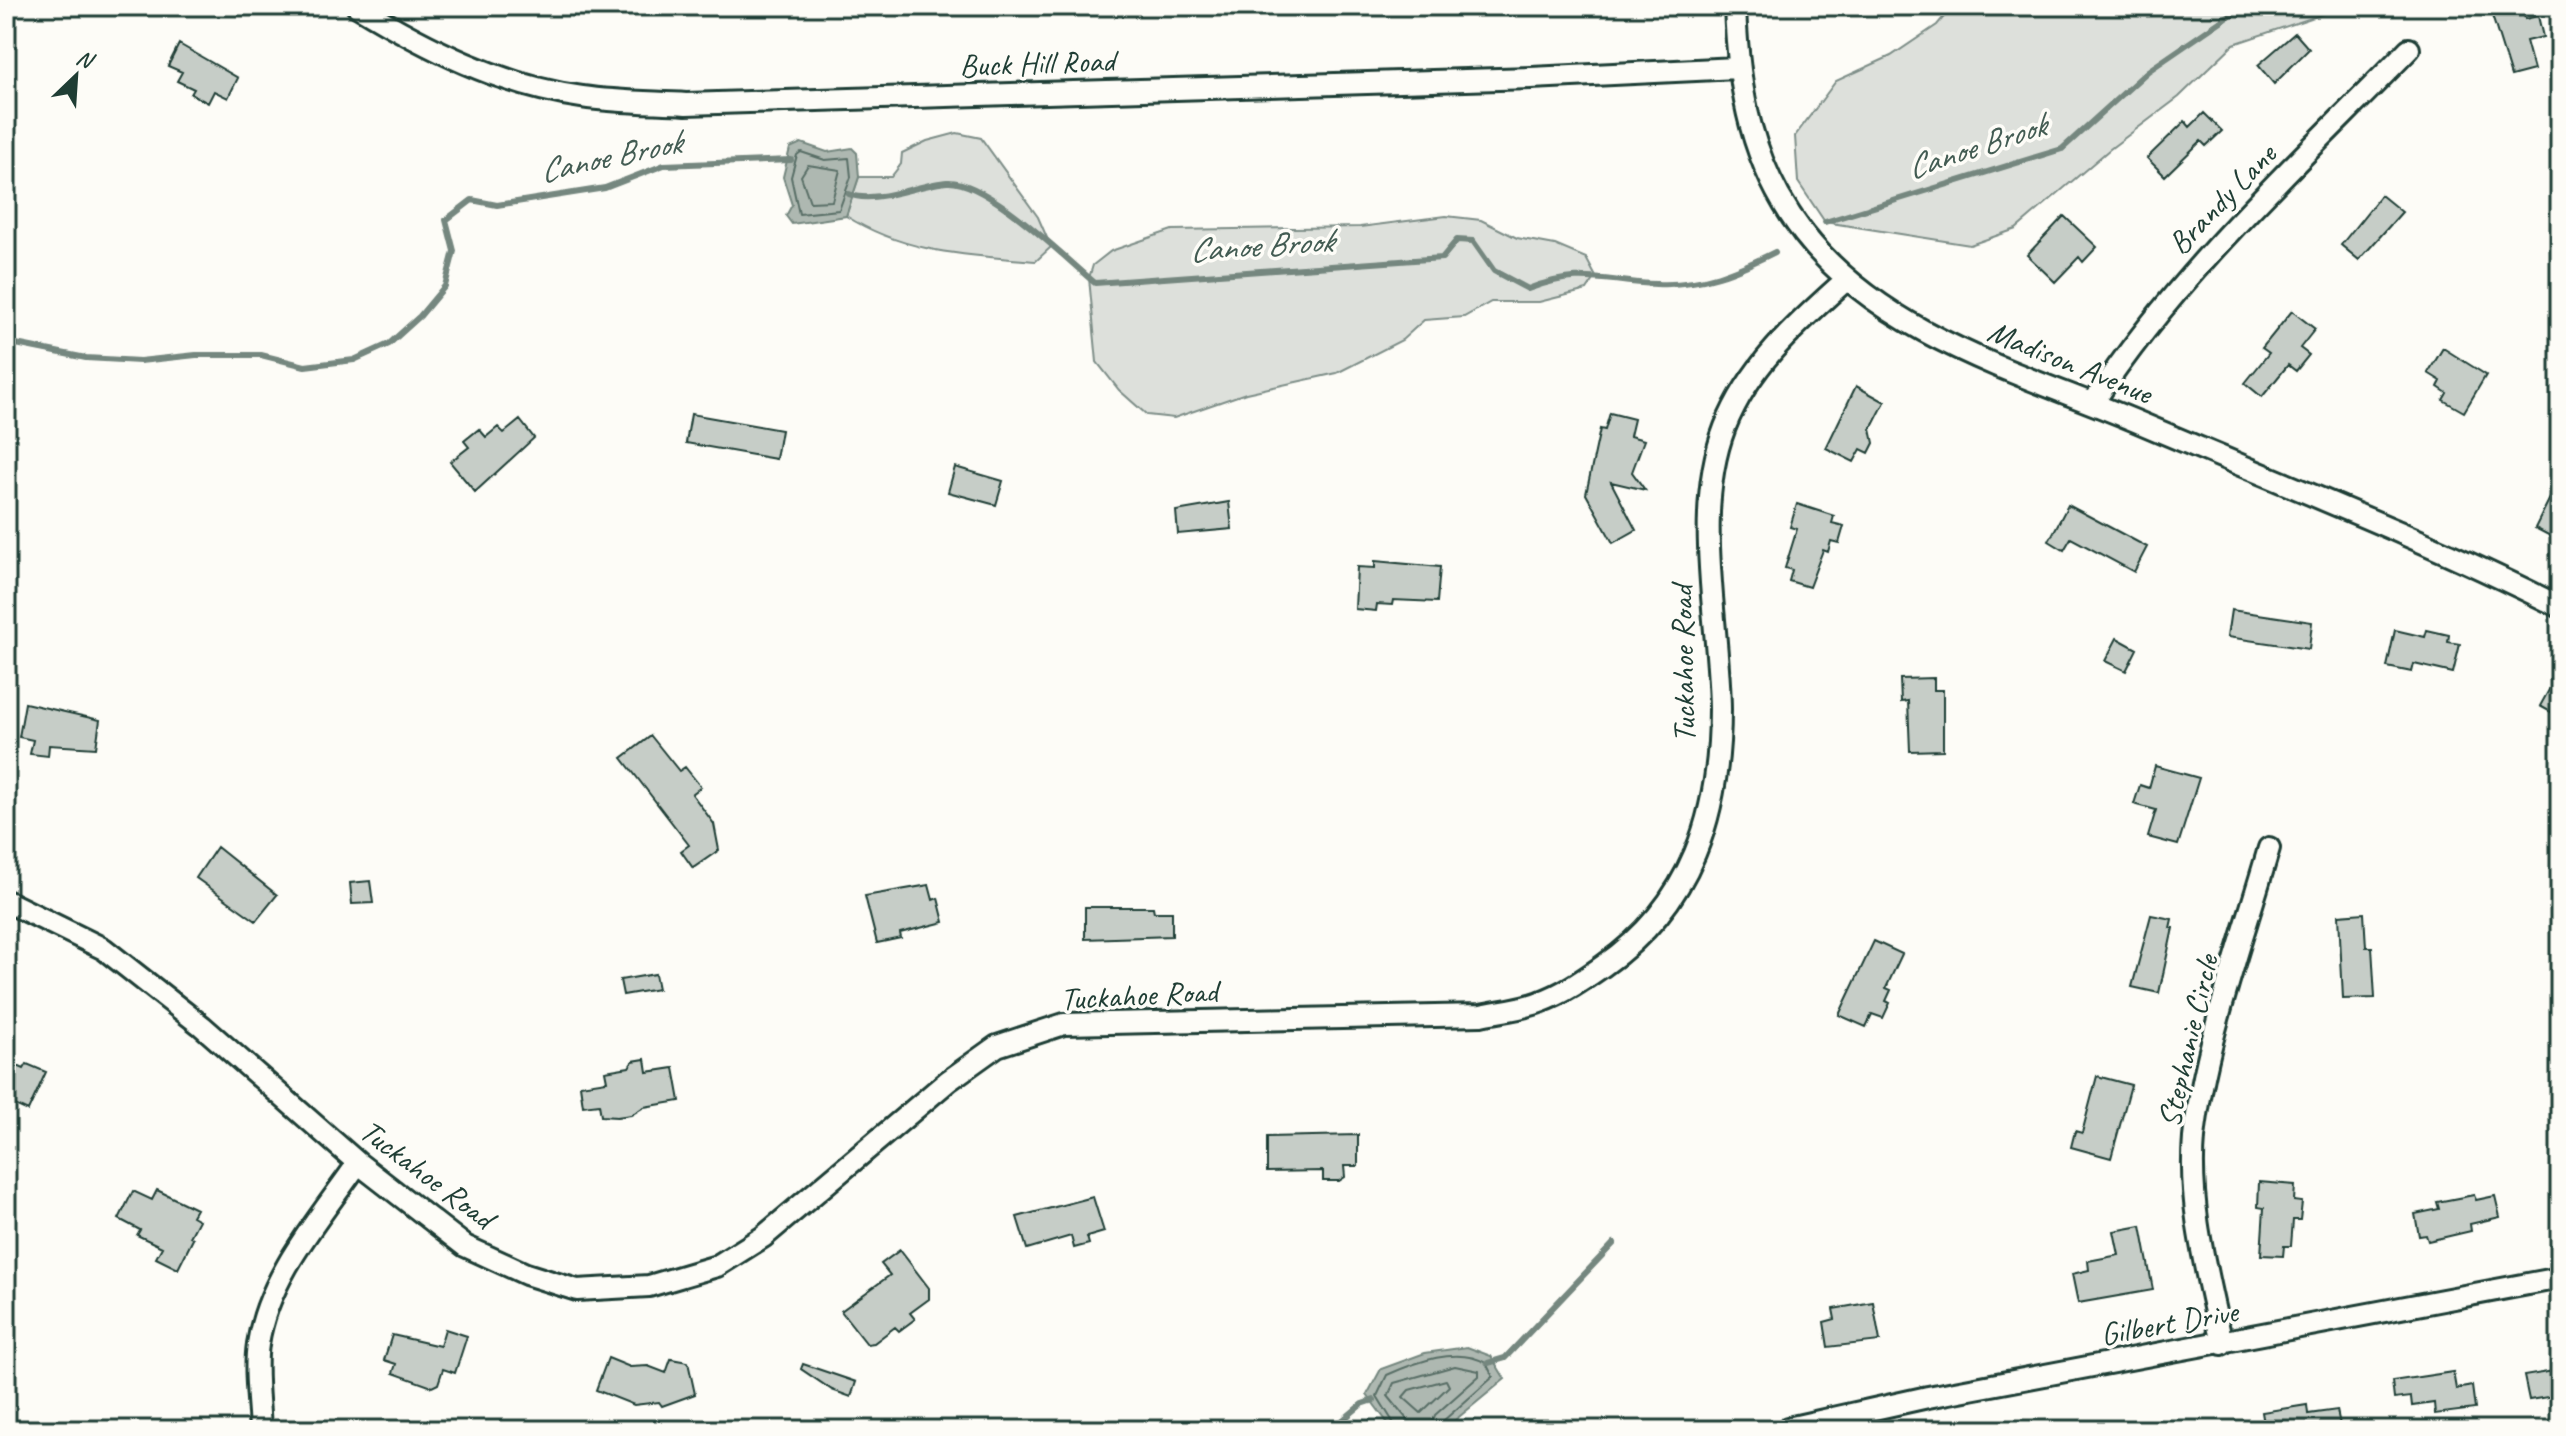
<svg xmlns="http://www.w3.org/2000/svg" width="2566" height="1436" viewBox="0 0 2566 1436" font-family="Caveat,sans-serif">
  <rect width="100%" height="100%" fill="#fdfcf7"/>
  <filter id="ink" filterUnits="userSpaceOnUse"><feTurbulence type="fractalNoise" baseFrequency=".0125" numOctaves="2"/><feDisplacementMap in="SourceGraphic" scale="16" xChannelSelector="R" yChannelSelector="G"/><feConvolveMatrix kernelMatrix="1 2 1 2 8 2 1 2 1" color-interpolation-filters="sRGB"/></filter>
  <g filter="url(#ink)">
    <!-- green -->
    <path fill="#dde0db" stroke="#7e8e88" stroke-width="2" d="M1953,6H2347L2234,44L2179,97L2110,149L2016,229L1970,245L1825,222L1798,182L1795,136L1836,81L1891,56L1937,25Z
      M957,133L981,138L1038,217L1051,247L1036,261C968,255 906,254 846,216L859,177H891L901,164L902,153L927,141Z
      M1446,216L1481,220L1517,238L1555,245L1586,258L1596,277L1587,290L1539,302H1491L1464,317L1424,320L1402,340L1337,373L1246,393L1174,418L1147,415L1119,390L1097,362L1089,278L1093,265L1111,251L1172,230L1360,227Z"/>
    <!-- water -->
    <path fill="#aeb8b1" stroke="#75877f" stroke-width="2" d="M801,143L827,152L852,148L857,153L859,177L846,216L792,224L786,216L792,205L783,177L790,148Z
      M1467,1347L1491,1356L1505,1379L1443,1430H1393L1367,1395L1381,1369L1425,1353Z"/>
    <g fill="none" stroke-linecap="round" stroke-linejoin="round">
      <!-- shore -->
      <path stroke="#586e66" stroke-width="2" d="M801,152L825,160L849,158L851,177L839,210L799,214L791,177L797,155Z
        M808,165L840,170L832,201L810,202L801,176Z
        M1446,1380L1449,1386L1421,1413L1403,1397L1409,1390Z
        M1398,1430L1377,1396L1387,1375C1416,1362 1457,1346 1486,1363L1493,1377L1443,1421L1440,1430
        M1408,1430L1406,1418L1388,1396L1394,1383L1455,1366L1479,1371V1376L1435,1415L1430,1430"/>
      <!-- stream -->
      <path stroke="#75877f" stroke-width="6" d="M849,194C874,205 920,184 947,182C986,179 1065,258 1095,283L1442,258L1457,240L1473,241L1494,271L1528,289C1582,268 1603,282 1656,284C1703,286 1735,272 1775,252
        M1825,222L2062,149L2148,71L2243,6
        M6,342L86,358L140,361L196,355H261L305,366L354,360L389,344L420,316L445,286L454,251L446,220L472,200L497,205L605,188L664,165L791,160
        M1488,1363L1505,1358L1614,1243
        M1331,1430L1362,1404L1374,1400"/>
    </g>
    <!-- building -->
    <path fill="#c6cdc7" stroke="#1f3d34" stroke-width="2" d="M2489,6H2522L2525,19L2538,16L2543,37L2526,41L2534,70L2511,76Z
      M2295,33L2309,49L2274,84L2258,65Z
      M179,44L238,78L228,98L214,91L208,103L191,94L194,89L177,81L182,72L168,66Z
      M2204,113L2222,131L2206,146L2201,141L2165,176L2147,158L2185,121L2190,127Z
      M2381,195L2402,212L2359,260L2341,245Z
      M2064,216L2097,247L2083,262L2079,257L2055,282L2027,255Z
      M2292,311L2315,329L2300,348L2309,355L2296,371L2288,365L2262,397L2245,383L2269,353L2262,348Z
      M2443,348L2486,375L2464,412L2443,400L2447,393L2438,387L2441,381L2428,373Z
      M1856,386L1885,402L1871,429L1874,443L1869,453L1861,449L1854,462L1826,448Z
      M1610,413L1634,419L1630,436L1644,440L1632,472L1645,490L1611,482L1636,530L1613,543L1586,494L1600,429L1605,430Z
      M691,414L781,430L776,459L686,443Z
      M520,420L534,438L475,492L450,462L469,447L464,441L479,429L486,437L498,427L504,433Z
      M955,467L1003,481L996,505L948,492Z
      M2560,478V541L2535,528Z
      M1229,502L1232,529L1178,534L1176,511Z
      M1797,504L1834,516L1832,523L1844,526L1839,543L1831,541L1828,552L1823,550L1809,587L1789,581L1792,570L1785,568L1797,529L1790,527Z
      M2068,505L2147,547L2134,572L2071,538L2064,550L2049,541Z
      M1375,561L1440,567L1437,602L1393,600L1392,605L1377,604L1376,611L1355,609L1357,567L1375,568Z
      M2231,610L2312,622L2309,649L2227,637Z
      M2395,630L2425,637L2427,630L2449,635L2448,642L2460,644L2453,673L2414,664L2412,672L2387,667Z
      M2117,638L2137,649L2126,671L2105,661Z
      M2560,670V717L2540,706Z
      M1934,678V690H1943V750L1910,751L1908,701L1901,702L1900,679Z
      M25,703L100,720L96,748L49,745L48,756L30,754L33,740L19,737Z
      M651,736L679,771L685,767L701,787L692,794L714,824L719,850L693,868L681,851L689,845L622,758Z
      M2155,766L2199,778L2178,845L2148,837L2156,810L2134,804L2140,785L2149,788Z
      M217,847L277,895L256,921L196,878Z
      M370,881L373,903L352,904L350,883Z
      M929,885L933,900L938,898L944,922L900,933L901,938L877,943L865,896Z
      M1085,907H1153L1154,912H1172V936L1085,939Z
      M2364,913L2366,947H2372L2375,998L2343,999L2339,915Z
      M2151,915L2172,919L2170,928H2173L2159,993L2132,987Z
      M1874,941L1902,954L1886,988L1891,990L1886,1001L1890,1003L1883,1018L1872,1014L1866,1027L1839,1015Z
      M655,974L658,989L623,995L620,980Z
      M645,1059L647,1072L674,1068L680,1101L644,1107L631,1115L617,1117L601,1116L599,1104L583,1106L580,1085L607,1081L605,1071L629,1067L633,1061Z
      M6,1061L24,1069L27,1064L46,1072L28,1111L6,1101Z
      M2097,1076L2131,1085L2111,1158L2071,1147L2075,1131L2082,1133Z
      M1358,1135V1166H1344L1345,1177L1339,1181H1323V1171L1267,1172V1137Z
      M2259,1182L2295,1185L2294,1201L2302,1202L2300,1220H2293L2291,1246H2284L2283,1256L2261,1255L2264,1208L2258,1207Z
      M157,1190L196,1209L192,1216L199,1220L190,1237L193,1239L178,1269L156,1258L162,1247L137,1235L140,1230L119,1219L133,1191L152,1200Z
      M2474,1195L2476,1200L2495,1196L2500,1217L2470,1224L2471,1231L2428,1241L2426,1235L2419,1236L2415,1214L2439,1209L2437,1202Z
      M1093,1197L1104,1232L1087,1237L1089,1244L1074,1248L1071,1236L1027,1249L1017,1217Z
      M2141,1226L2153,1290L2078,1303L2072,1274L2089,1270L2088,1261L2119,1255L2114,1231Z
      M900,1250L929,1288V1299L910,1313L915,1319L899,1331L895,1327L874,1343L867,1344L841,1311L890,1275L881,1264Z
      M1873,1302L1880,1341L1828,1347L1824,1322L1835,1319L1833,1309Z
      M445,1329L467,1336L455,1373L443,1369L438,1384L432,1387L393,1373L396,1364L384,1360L392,1335L440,1346Z
      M608,1358L630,1367L648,1366L666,1373L671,1359L688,1362L695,1394L662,1406L659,1402L634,1405L596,1390Z
      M803,1364L856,1382L851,1397L832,1390L801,1369Z
      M2560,1370V1395L2529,1400L2524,1376Z
      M2453,1372L2456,1389L2472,1386L2475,1409L2435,1414L2434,1403L2412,1406L2411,1397L2394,1399L2392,1381Z
      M2307,1405L2308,1414L2337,1410L2341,1430H2265L2262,1412Z"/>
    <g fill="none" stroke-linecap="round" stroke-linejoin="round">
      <!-- minor casing -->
      <g stroke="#1f3d34" stroke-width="26">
        <path id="minor" d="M357,6C426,48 501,86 582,97C616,102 652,102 686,104L1531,78L1737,68
          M1735,6C1738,90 1751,165 1804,234C1885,337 2022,373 2138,422C2279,482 2423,538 2560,607
          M2093,403C2180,270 2299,162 2409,49
          M6,901L104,949L202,1026L358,1163L465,1246L526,1274L577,1290L649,1286L717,1266L763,1237L948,1081L997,1046L1064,1024L1481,1015C1500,1011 1522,1009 1540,1002C1563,994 1583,980 1603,966C1692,904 1720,814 1720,709C1719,619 1692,512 1725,427C1750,364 1798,323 1847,279
          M2222,1344C2208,1277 2188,1207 2194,1138C2204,1045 2243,939 2269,848
          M1788,1428L1928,1397L2560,1278
          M260,1430C259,1403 254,1371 258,1344C268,1276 320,1218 358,1163"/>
      </g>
      <!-- minor -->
      <use href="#minor" stroke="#fdfcf7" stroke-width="20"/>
    </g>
  </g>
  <g text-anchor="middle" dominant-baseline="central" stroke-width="7" stroke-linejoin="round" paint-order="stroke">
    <!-- street labels -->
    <g font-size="32" fill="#1f3d34" stroke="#fdfcf7">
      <text transform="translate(1037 63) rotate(-2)">Buck Hill Road</text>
      <text transform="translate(2222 199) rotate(-46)">Brandy Lane</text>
      <text transform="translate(2070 362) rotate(22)">Madison Avenue</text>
      <text transform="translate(1683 664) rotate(-91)">Tuckahoe Road</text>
      <text transform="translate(1139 995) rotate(-3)">Tuckahoe Road</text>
      <text transform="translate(2188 1041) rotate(-77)">Stephanie Circle</text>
      <text transform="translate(427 1174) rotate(37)">Tuckahoe Road</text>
      <text transform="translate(2169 1323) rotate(-10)">Gilbert Drive</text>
    </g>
    <!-- water labels -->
    <g font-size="34" font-style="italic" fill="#435c53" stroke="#fdfcf7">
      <text transform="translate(1976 146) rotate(-18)">Canoe Brook</text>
      <text transform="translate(610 156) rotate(-12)">Canoe Brook</text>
      <text transform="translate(1261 245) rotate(-4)">Canoe Brook</text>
    </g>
  </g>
  <!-- margin -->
  <rect width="2566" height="1436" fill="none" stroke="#fdfcf7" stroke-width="32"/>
  <rect x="16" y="16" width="2534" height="1404" fill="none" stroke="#1f3d34" stroke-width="3" filter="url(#ink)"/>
  <!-- north arrow -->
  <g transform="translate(76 76) rotate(25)" stroke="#fdfcf7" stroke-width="6" paint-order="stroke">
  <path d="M0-6L14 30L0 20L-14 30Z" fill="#1f3d34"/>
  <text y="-12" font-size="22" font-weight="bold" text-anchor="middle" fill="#1f3d34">N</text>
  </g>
</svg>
